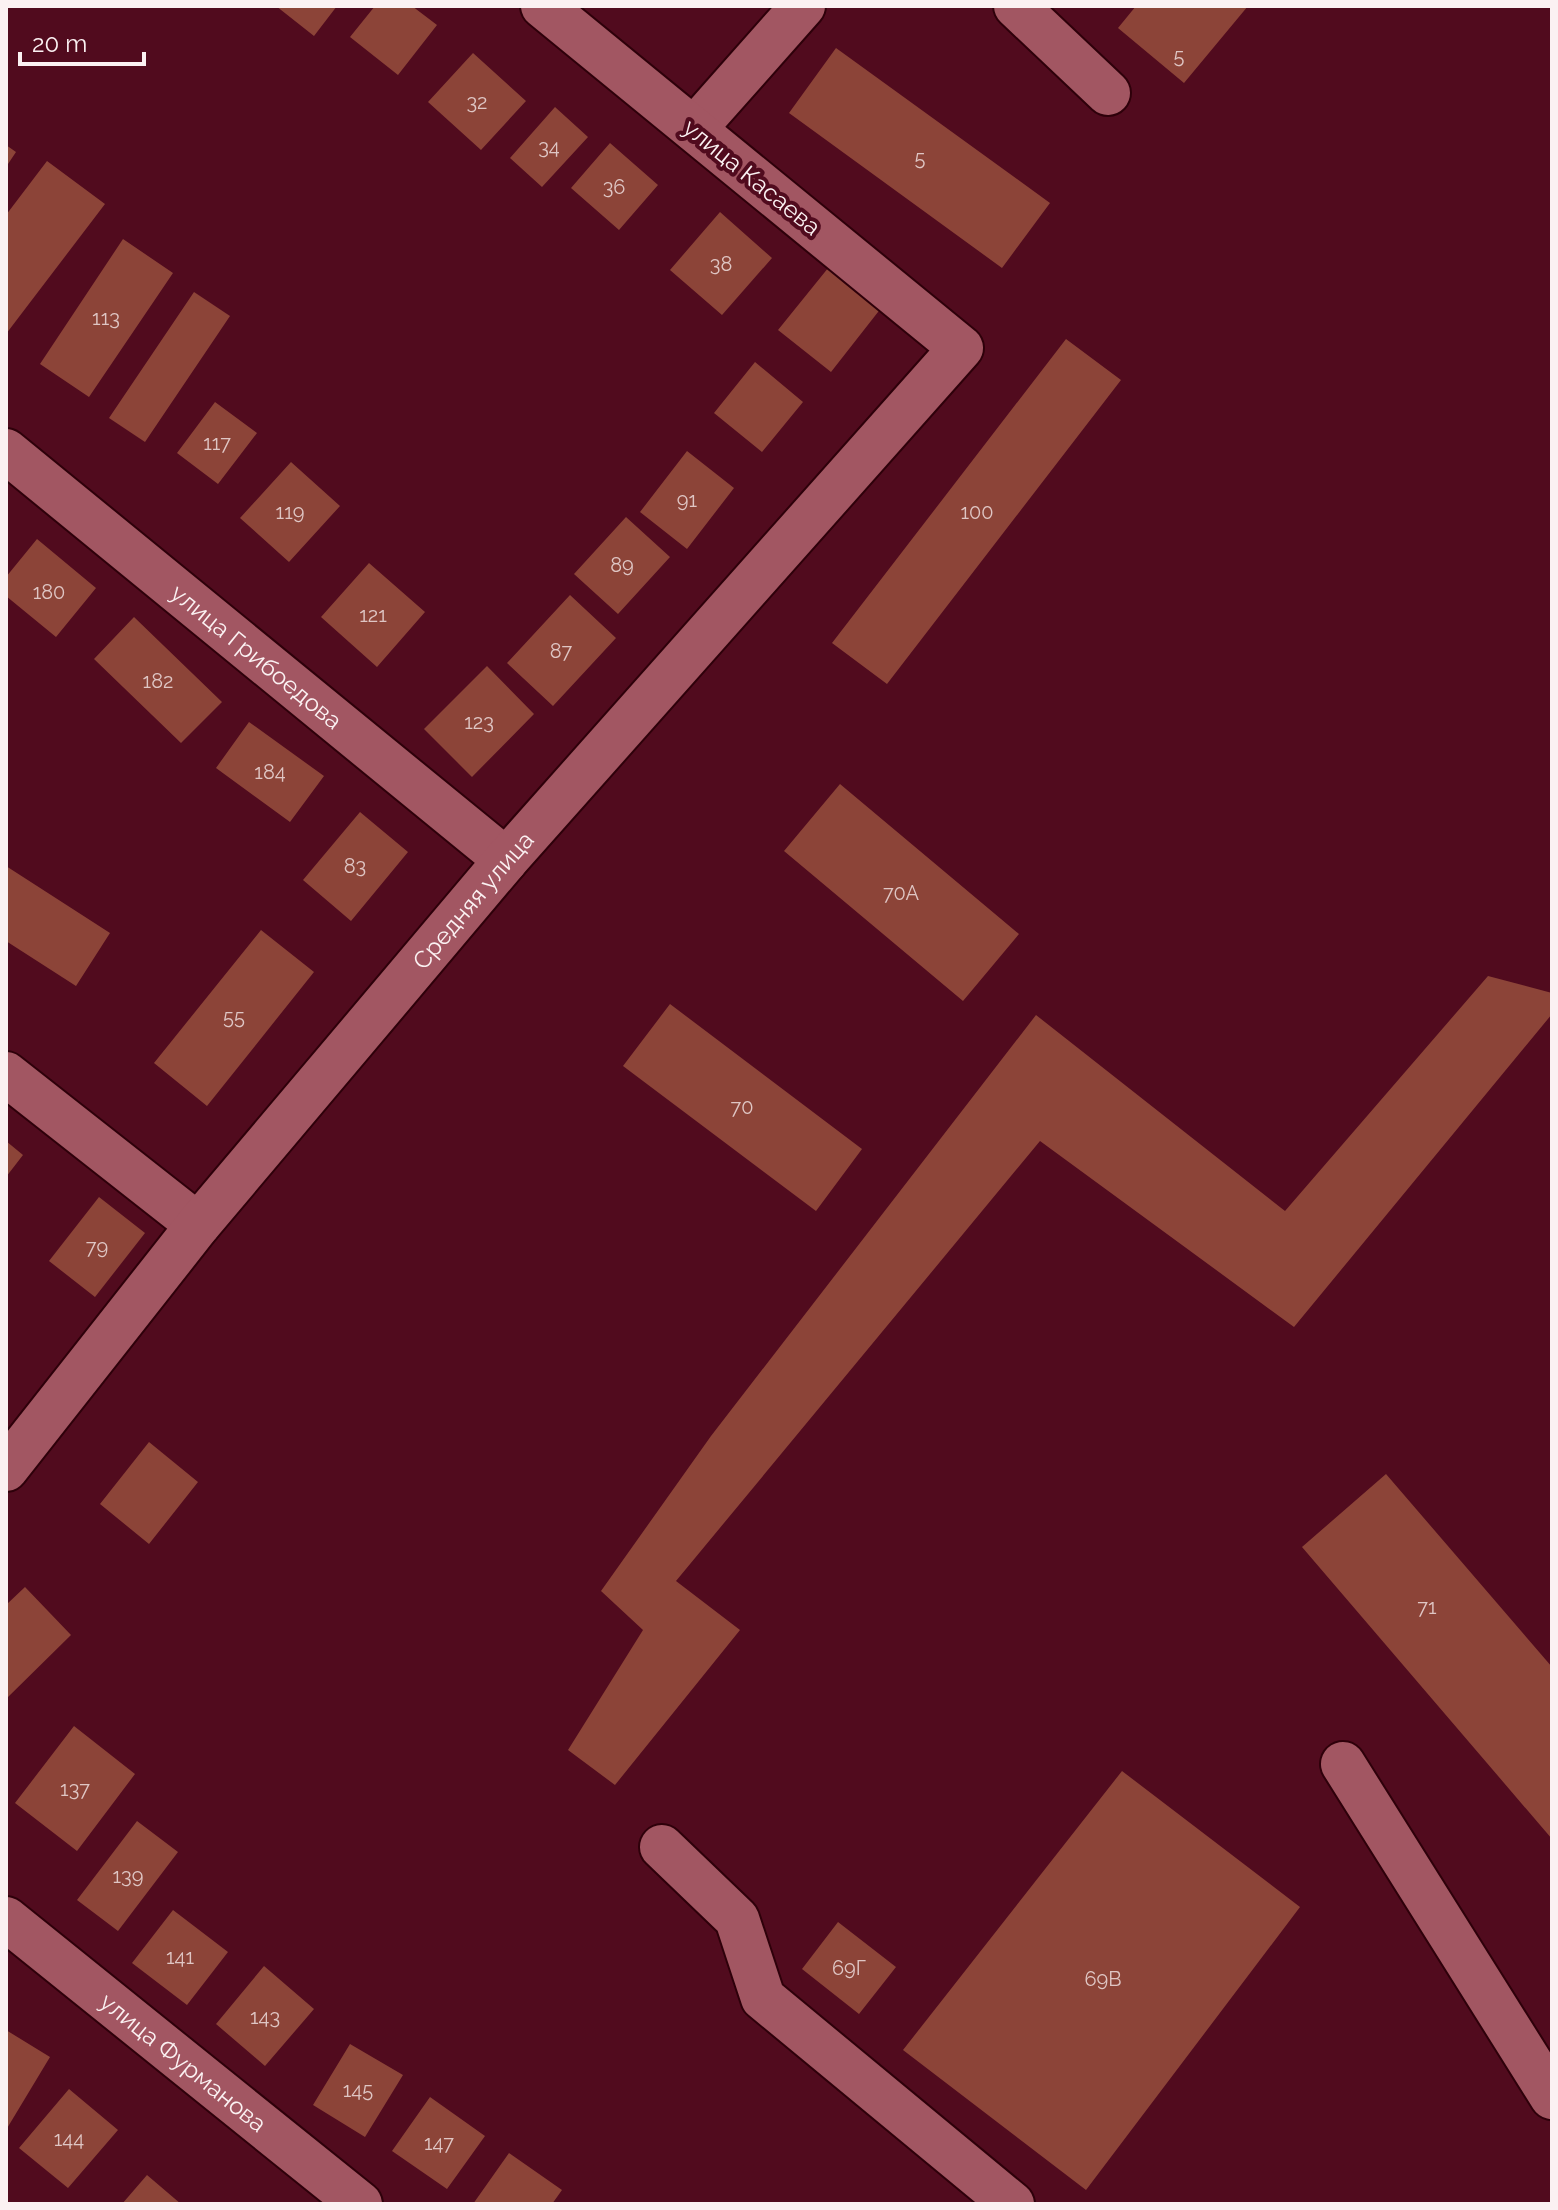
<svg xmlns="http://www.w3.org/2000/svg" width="1558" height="2210" viewBox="0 0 1558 2210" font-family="Raleway,sans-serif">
  <rect width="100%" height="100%" fill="#510b1e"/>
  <!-- building -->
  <path fill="#8c4438" d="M276,6H337L314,36Z
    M375,6H412L437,25L398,75L350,37Z
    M1136,6H1248L1184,83L1118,28Z
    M836,48L1050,203L1002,268L789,113Z
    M473,53L526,101L481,150L428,102Z
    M555,107L588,137L542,187L510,158Z
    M610,143L658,185L619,230L571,188Z
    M6,145L16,152L6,167Z
    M47,161L105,204L6,334V215Z
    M720,212L772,258L722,315L670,270Z
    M123,239L173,273L89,397L40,364Z
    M837,257L889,298L831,372L778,330Z
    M194,292L230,316L145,442L109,418Z
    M1066,339L1121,380L887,684L832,643Z
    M755,362L803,402L762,452L714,413Z
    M215,402L257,433L218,484L177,453Z
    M687,451L734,488L687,549L640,512Z
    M291,462L340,506L289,562L240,518Z
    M626,517L670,557L618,614L574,574Z
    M37,539L96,588L56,637L6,596V577Z
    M369,563L425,612L377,667L321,617Z
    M570,595L616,638L553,706L507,663Z
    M134,617L222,702L181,743L94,659Z
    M487,666L534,714L472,777L424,729Z
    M249,722L324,776L290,822L216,768Z
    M840,784L1019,934L963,1001L784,851Z
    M360,812L408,852L351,921L303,880Z
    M6,866L110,933L76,986L6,941Z
    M261,930L314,972L207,1106L154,1063Z
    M1488,976L1552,993V1014L1294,1327L1040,1141L676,1581L740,1630L615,1785L568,1750L643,1630L601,1591L711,1436L1036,1015L1285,1211Z
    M670,1004L862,1149L816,1211L623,1066Z
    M6,1141L23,1155L6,1177Z
    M99,1197L145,1233L95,1297L49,1261Z
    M149,1442L198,1482L149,1544L100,1504Z
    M1386,1474L1552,1667V1839L1302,1547Z
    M25,1587L71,1635L6,1699V1605Z
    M74,1726L135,1774L77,1851L15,1803Z
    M1122,1771L1300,1907L1086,2190L903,2050Z
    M137,1821L178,1852L118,1931L77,1900Z
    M173,1910L228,1952L187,2005L132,1963Z
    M838,1922L896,1967L859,2014L802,1969Z
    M264,1966L314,2009L265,2066L216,2024Z
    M6,2030L50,2057L6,2130Z
    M350,2044L403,2075L365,2137L313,2105Z
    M69,2089L118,2130L68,2188L19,2148Z
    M430,2097L485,2136L447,2189L392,2151Z
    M509,2153L562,2190L552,2204H473Z
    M147,2175L181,2204H122Z"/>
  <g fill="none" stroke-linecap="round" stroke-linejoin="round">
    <!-- minor casing -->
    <g stroke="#2e000a" stroke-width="48">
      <g id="minor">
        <path d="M1016,6L1108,93"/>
        <path d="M694,129L803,6"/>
        <path id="s1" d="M6,451L506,860"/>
        <path d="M6,1074L198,1225"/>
        <path id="s2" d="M6,1469L198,1225L506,860L961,348L543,6"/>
        <path d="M1343,1764L1552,2097"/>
        <path d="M662,1847L737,1919L763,1998L1012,2204"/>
        <path id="s3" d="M6,1919L360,2204"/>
      </g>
    </g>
    <!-- minor -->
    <use href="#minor" stroke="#a25662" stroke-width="44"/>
  </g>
  <g text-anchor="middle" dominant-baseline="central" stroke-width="8" stroke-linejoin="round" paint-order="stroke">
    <!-- number labels -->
    <g font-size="20" fill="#dfc6c4">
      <text x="1179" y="56">5</text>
      <text x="477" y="102">32</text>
      <text x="549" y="147">34</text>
      <text x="920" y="158">5</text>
      <text x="614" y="187">36</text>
      <text x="721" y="264">38</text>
      <text x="106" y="318">113</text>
      <text x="217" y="443">117</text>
      <text x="687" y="500">91</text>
      <text x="290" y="512">119</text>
      <text x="977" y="512">100</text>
      <text x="622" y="565">89</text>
      <text x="49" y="592">180</text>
      <text x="373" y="615">121</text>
      <text x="561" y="651">87</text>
      <text x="158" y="681">182</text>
      <text x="479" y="722">123</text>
      <text x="270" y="772">184</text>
      <text x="355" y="866">83</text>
      <text x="901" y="893">70А</text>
      <text x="234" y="1017">55</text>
      <text x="742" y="1107">70</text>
      <text x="97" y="1247">79</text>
      <text x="1427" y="1607">71</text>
      <text x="75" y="1789">137</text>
      <text x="128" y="1876">139</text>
      <text x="180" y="1957">141</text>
      <text x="849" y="1968">69Г</text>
      <text x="1103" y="1979">69В</text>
      <text x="265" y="2017">143</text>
      <text x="358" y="2090">145</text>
      <text x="69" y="2139">144</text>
      <text x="439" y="2143">147</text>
    </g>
    <!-- street labels -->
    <g font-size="24" fill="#fbf1f2" stroke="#510b1e">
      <text transform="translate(752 177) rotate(39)">улица Касаева</text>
      <text stroke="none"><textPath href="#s1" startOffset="324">улица Грибоедова</textPath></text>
      <text stroke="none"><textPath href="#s2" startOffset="736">Средняя улица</textPath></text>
      <text stroke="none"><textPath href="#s3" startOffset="228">улица Фурманова</textPath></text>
    </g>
  </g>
  <!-- border -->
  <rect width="1558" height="2210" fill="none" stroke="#fbf1f2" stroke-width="16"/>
  <!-- scale -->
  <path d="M20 52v12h124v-12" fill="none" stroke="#fbf1f2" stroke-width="4"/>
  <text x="32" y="52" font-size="24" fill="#fbf1f2" stroke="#510b1e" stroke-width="6" paint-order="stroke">20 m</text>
</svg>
